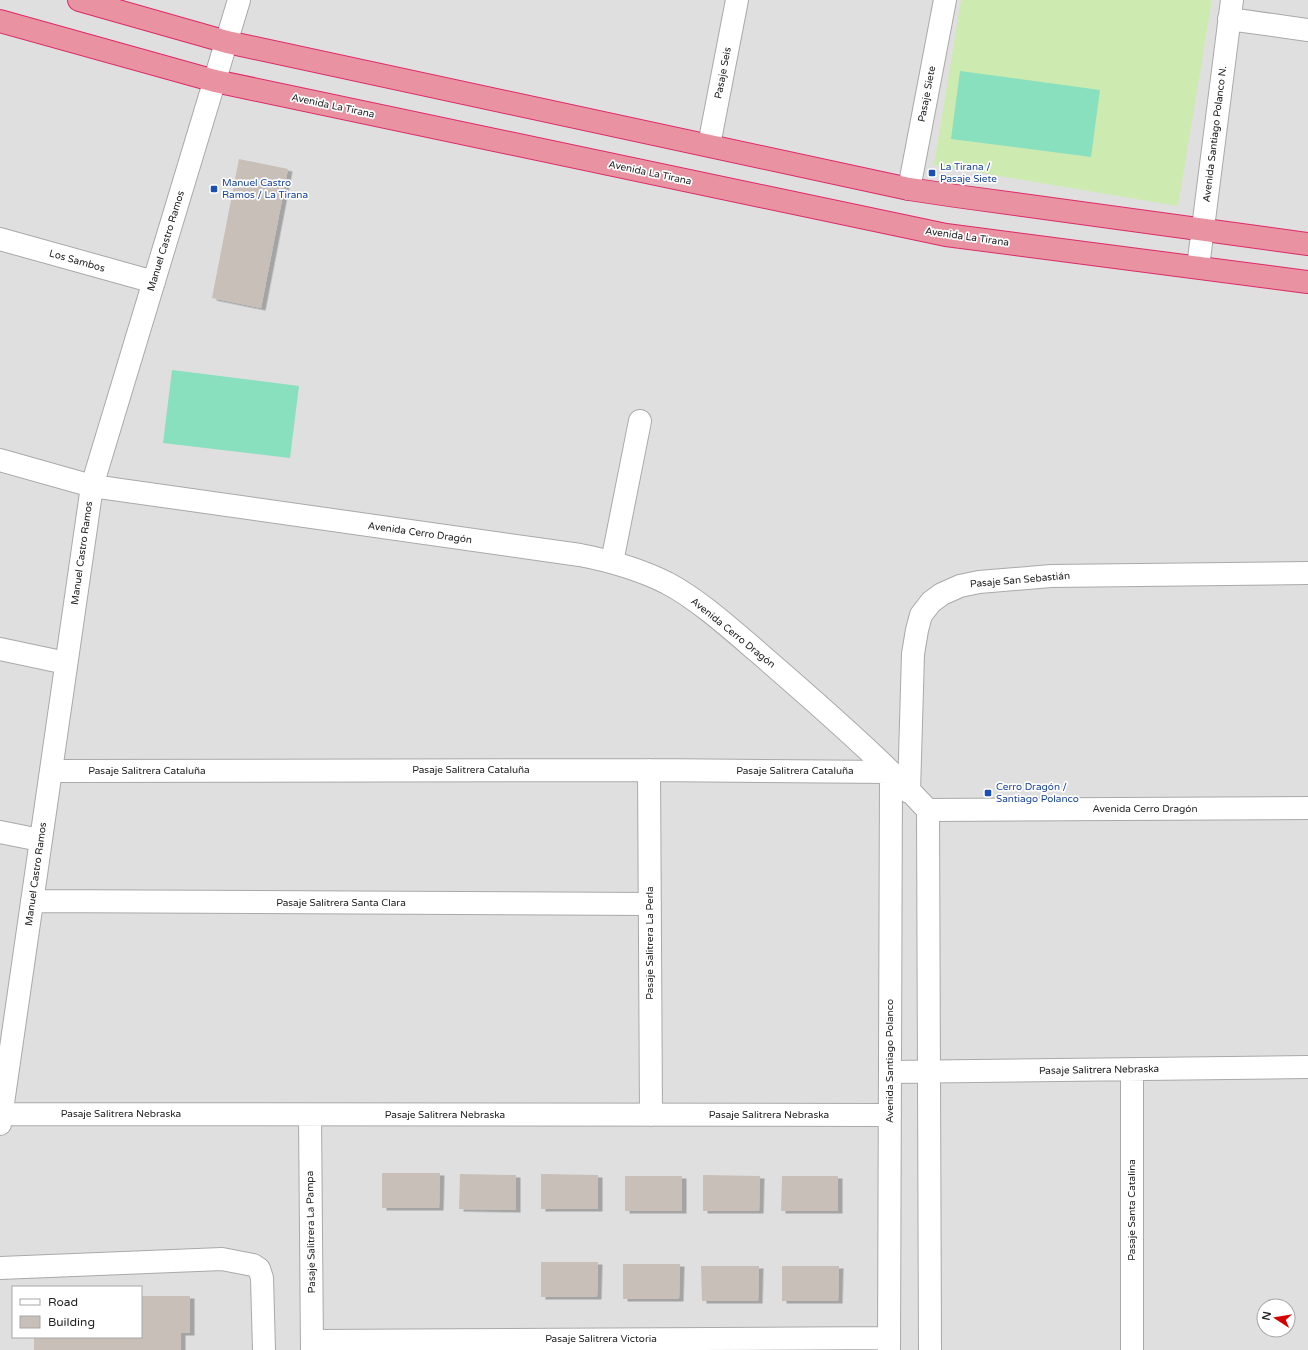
<svg xmlns="http://www.w3.org/2000/svg" width="1308" height="1350" viewBox="0 0 1308 1350" font-family="'Varela Round',sans-serif">
  <defs>
    <filter id="shadow"><feDropShadow dx="4.5" dy="2.5" stdDeviation="0" flood-color="#0004"/></filter>
  </defs>
  <rect width="100%" height="100%" fill="#f2efe9"/>
  <!-- residential -->
  <path fill="#e0dfdf" fill-rule="evenodd" d="M0,0H1308V1350H0ZM13,1287H141V1337H13ZM1264,1306H1288V1330H1264Z"/>
  <!-- grass -->
  <path fill="#cdebb0" d="M961,0H1212L1178,206L934,165Z"/>
  <!-- pitch -->
  <path fill="#88e0be" d="M960,71L1100,90L1091,157L951,139Z
    M172,370L299,386L290,458L163,443Z"/>
  <!-- building -->
  <path fill="#c7bfb8" filter="url(#shadow)" d="M239,159L288,169L261,308L212,298Z
    M382,1173H440L439,1208H382Z
    M460,1174L516,1175V1210L459,1209Z
    M541,1174L598,1175V1209H541Z
    M703,1175L760,1176L759,1211H703Z
    M625,1176H682V1211H625Z
    M782,1176H838V1211H781Z
    M541,1262H598L597,1297H541Z
    M623,1264H680L679,1299H623Z
    M701,1266H759L758,1301H702Z
    M782,1266H839L838,1301H782Z
    M141,1296H190V1333H181V1350H34V1337H141Z"/>
  <g fill="none" stroke-linecap="round" stroke-linejoin="round">
    <!-- minor casing -->
    <g stroke="#a9a9a9" stroke-width="24">
      <path id="minor" d="M1229,19L1308,30
        M709,145L737,0
        M909,189L945,0
        M0,239L154,282
        M1198,267L1232,0
        M0,460L92,486L580,555C611,561 639,569 667,583C699,600 731,629 759,653C803,691 848,730 890,771C903,783 915,797 928,810L1308,808
        M612,562L640,421
        M0,649L66,663
        M649,770L651,1115
        M51,771L649,770L891,772L889,1350
        M909,792L913,654L917,630L921,615L931,602L942,594L960,586L979,582L1051,576L1308,573
        M928,810L930,1350
        M0,832L40,840
        M32,901L650,904
        M1132,1070V1350
        M890,1072L1308,1067
        M1,1114L890,1115
        M310,1115L312,1350
        M0,1124L92,486L239,0
        M0,1268L222,1259L253,1265L259,1269L262,1278L264,1350
        M312,1341L889,1338"/>
    </g>
    <!-- highway casing -->
    <g stroke="#dc2a67" stroke-width="24">
      <path id="highway" d="M79,0L227,42L909,189L956,196L1308,244
        M0,21L215,81L946,235L1308,282"/>
    </g>
    <!-- minor -->
    <use href="#minor" stroke="#fff" stroke-width="22"/>
    <!-- highway -->
    <use href="#highway" stroke="#e892a2" stroke-width="22"/>
  </g>
  <!-- markers -->
  <g fill="#1a4fb4" stroke="#fff" stroke-width="1.5">
    <rect x="928" y="169" width="8" height="8" rx="2"/>
    <rect x="210" y="185" width="8" height="8" rx="2"/>
    <rect x="984" y="789" width="8" height="8" rx="2"/>
  </g>
  <g text-anchor="middle" dominant-baseline="central" stroke-width="3.5" stroke-linejoin="round" paint-order="stroke">
    <!-- street labels -->
    <g font-size="10" fill="#222" stroke="#fff">
      <text transform="translate(723 73) rotate(-79)">Pasaje Seis</text>
      <text transform="translate(927 94) rotate(-79)">Pasaje Siete</text>
      <text transform="translate(333 106) rotate(12)">Avenida La Tirana</text>
      <text transform="translate(1215 134) rotate(-83)">Avenida Santiago Polanco N.</text>
      <text transform="translate(650 173) rotate(12)">Avenida La Tirana</text>
      <text transform="translate(967 237) rotate(8)">Avenida La Tirana</text>
      <text transform="translate(166 241) rotate(-73)">Manuel Castro Ramos</text>
      <text transform="translate(77 261) rotate(16)">Los Sambos</text>
      <text transform="translate(420 533) rotate(8)">Avenida Cerro Dragón</text>
      <text transform="translate(82 553) rotate(-82)">Manuel Castro Ramos</text>
      <text transform="translate(1020 580) rotate(-5)">Pasaje San Sebastián</text>
      <text transform="translate(733 633) rotate(39)">Avenida Cerro Dragón</text>
      <text x="471" y="770">Pasaje Salitrera Cataluña</text>
      <text x="147" y="771">Pasaje Salitrera Cataluña</text>
      <text x="795" y="771">Pasaje Salitrera Cataluña</text>
      <text x="1145" y="809">Avenida Cerro Dragón</text>
      <text transform="translate(36 874) rotate(-82)">Manuel Castro Ramos</text>
      <text x="341" y="903">Pasaje Salitrera Santa Clara</text>
      <text transform="translate(650 943) rotate(-90)">Pasaje Salitrera La Perla</text>
      <text transform="translate(890 1061) rotate(-90)">Avenida Santiago Polanco</text>
      <text transform="translate(1099 1070) rotate(-1)">Pasaje Salitrera Nebraska</text>
      <text x="121" y="1114">Pasaje Salitrera Nebraska</text>
      <text x="445" y="1115">Pasaje Salitrera Nebraska</text>
      <text x="769" y="1115">Pasaje Salitrera Nebraska</text>
      <text transform="translate(1132 1210) rotate(-90)">Pasaje Santa Catalina</text>
      <text transform="translate(311 1232) rotate(-91)">Pasaje Salitrera La Pampa</text>
      <text x="601" y="1339">Pasaje Salitrera Victoria</text>
    </g>
    <!-- transit labels -->
    <g font-size="10" fill="#164399" stroke="#fff" text-anchor="start">
      <text x="940" y="167">La Tirana /<tspan x="940" dy="12">Pasaje Siete</tspan></text>
      <text x="222" y="183">Manuel Castro<tspan x="222" dy="12">Ramos / La Tirana</tspan></text>
      <text x="996" y="787">Cerro Dragón /<tspan x="996" dy="12">Santiago Polanco</tspan></text>
    </g>
  </g>
  <!-- legend -->
  <rect x="12" y="1286" width="130" height="52" fill="#ffffff" stroke="#a7a7a7"/>
  <rect x="20" y="1299" width="20" height="6" fill="#ffffff" stroke="#a7a7a7"/>
  <text x="48" y="1306" font-size="12" fill="#222222">Road</text>
  <rect x="20" y="1316" width="20" height="12" fill="#c7bfb8" stroke="#a7a7a7"/>
  <text x="48" y="1326" font-size="12" fill="#222222">Building</text>
  <!-- north arrow -->
  <g transform="translate(1276 1318) rotate(282)"><circle r="19" fill="#ffffff" stroke="#a7a7a7"/>
  <path d="M0-3L7 15L0 10L-7 15Z" fill="#d40000"/>
  <text y="-6" font-size="11" font-weight="bold" text-anchor="middle" fill="#222222">N</text>
  </g>
</svg>
